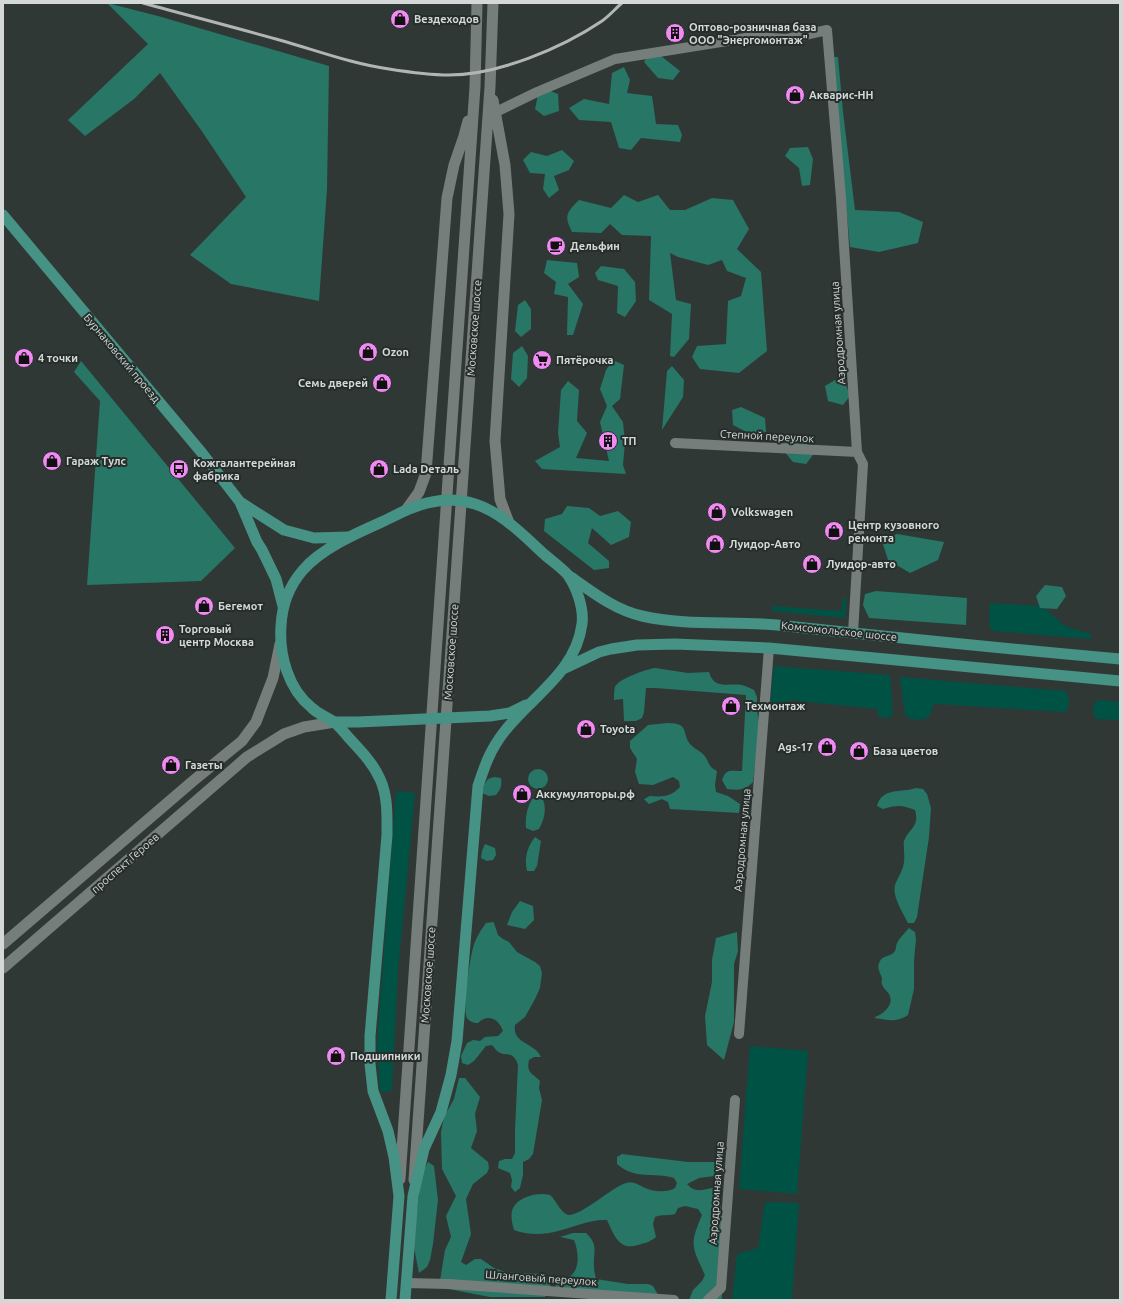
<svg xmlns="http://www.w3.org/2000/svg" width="1123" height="1303" viewBox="0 0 1123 1303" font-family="Ubuntu,sans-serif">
  <rect width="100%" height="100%" fill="#303836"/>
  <!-- green -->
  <path fill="#005245" d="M843,598H847L845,618L772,611V606L841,611Z
    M990,603L1042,606L1065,626L1091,634V639L993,631L989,626Z
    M774,666L890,675L893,714L889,718L878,717V709L788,700L787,707L770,704Z
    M900,677L1066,691C1070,699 1070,704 1066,712L934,704L929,717C922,721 910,721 905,715Z
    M1098,700L1120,702V720L1096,719C1092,712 1091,705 1098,700Z
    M396,791L415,793L398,970L392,1089L388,1092L380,1091L377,1045Z
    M750,1046L808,1051L797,1194L739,1189Z
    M765,1202L799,1203L792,1300H732L737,1254L758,1248Z"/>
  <!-- forest -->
  <path fill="#277666" d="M107,3L158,16L329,66L327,189L319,301L231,284L190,255L246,197L201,130L160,73L134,99L85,136L68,120L148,44Z
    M661,56L680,71L673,80L658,78L644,62L647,57Z
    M832,57H838L843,112L855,210L899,212L923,222L918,243L879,252L850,247Z
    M624,67L630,80L627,93L652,96L656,124L678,125L682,135L680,142L641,138L631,150L619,148L611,122L579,120L569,108L584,99L609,104L612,73Z
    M548,90L558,94L559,111L544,116L535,109L538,95Z
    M808,147L813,159L810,185L802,186L799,168L785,156L790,148Z
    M562,150L574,161L569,170L554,176L559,190L549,198L543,189L545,174L530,173L523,160L531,152L547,156Z
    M624,195L638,202L658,195L670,210H685L712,198L733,200L749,229L737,249L761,272L767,351L739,373L700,369L692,357L697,346L726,344L728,301L741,296L746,278L727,271L722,260L708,265L678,257L670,253L676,300L691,304L689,339L674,357L670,356L672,314L649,300L651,236L622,235L610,224L601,233L572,232C564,216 566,213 579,200L611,208Z
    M547,260L577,263L579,277L568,284L583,304L573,335H567L568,297L554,294L556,282L544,273Z
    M601,266L624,269L635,282L636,301L625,317L617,313L618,286L598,280L595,273Z
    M525,300L531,309V329L521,337L515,331L518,305Z
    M522,346L528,356L527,378L519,387L511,379L513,353Z
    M613,360L624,365L620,399L612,406L623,422L625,442L623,465L626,474L542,469L535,461L560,447L558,433L561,390L568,381L579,390L577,421L587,433L576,458L609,461L600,422L607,406L600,389L606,370Z
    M81,361L235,548L201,581L87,585L100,401L74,372Z
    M672,366L684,380L683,397L662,430L667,371Z
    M835,380L845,382L850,396L843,405L828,401L825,386Z
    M741,407L765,418L766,432L752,435L733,425L732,410Z
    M803,437L813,455L806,464L793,462L783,450L785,440Z
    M567,506L589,508L600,516L618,511L631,522L629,537L611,545L592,528L588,543L609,561V568L594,570L544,531L545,519L562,514Z
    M897,534L944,542L938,560L910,573L888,560L882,541Z
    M1045,585L1062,587L1066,596L1057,609L1040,608L1036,596Z
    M876,591L967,598L966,625L869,618L863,605L865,594Z
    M655,668L688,673L709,672C714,690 728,683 742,685C746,686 750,688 754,690L757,697V711L760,726L753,782C745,791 738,790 727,789L722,780C726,768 731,771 742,771L746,695L655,688H646L644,712L642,718L636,721H624L623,699L614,700C614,696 614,690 615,687C618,679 647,669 655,668Z
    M668,723C691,723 681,735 691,745C695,749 700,751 704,755C710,762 707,766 717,771L715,785L716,792L728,796L740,804L739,813L670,809L668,802L662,799L649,804L644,799L650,796C662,797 671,797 680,787L679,781L673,777L653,785L639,784L635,772L637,759L630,748V741L648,725Z
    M528 779a10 10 0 1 1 20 0a10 10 0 1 1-20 0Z
    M494,777L501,778C502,786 501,789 496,795L489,796L482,793L484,785L488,779Z
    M916,788L923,789L927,794L931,808L929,837L917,917L914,923H908C903,913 892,897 895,885C898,877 903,871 904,862C905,857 903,843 904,841C909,828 920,827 915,810C901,805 897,805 883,809L877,806C882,787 901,793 916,788Z
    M542,797C547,808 545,818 539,829L533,831L526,828C525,817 527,808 532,799H539Z
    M535,837L541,841L537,866L534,871H527C524,859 527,847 535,837Z
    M485,844L495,848L496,855L493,860L487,861L481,858L482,851Z
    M520,901L533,906L534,920L525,929L507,925L512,912Z
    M493,922L494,923L498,935L503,939L509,942L517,952L535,962L540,966L542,973L540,988L535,999L525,1017L515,1025C512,1044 534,1042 541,1057H534L529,1060C526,1073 532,1073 540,1081L539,1088L542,1100L533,1154L529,1159L523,1162V1175L520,1188L515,1192L511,1187L512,1180L510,1173L498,1168L499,1161L505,1159H512L515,1153V1130L518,1065C513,1049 506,1058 497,1051C495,1049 494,1047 492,1045L486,1046L474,1061L468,1065L462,1063L461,1056L467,1043L473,1040L480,1041L485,1037L498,1036L503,1031C499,1019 488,1013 478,1023C474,1023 470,1022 467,1018C462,1010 470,958 473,948C475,939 481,930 486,923Z
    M909,928L915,932L916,939L914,961V989L908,1015C896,1023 889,1020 875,1018V1017C883,1014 895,1005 889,994C887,991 883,988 882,984C881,983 882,980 882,978C880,972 876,968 880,961C883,955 891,957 895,951C896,949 896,945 897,943C900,937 905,933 909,928Z
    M737,932L738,951L734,964V1022L724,1060L707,1045L705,1016L712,982V960L716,938Z
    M459,1078H465L480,1097L475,1114L477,1131L471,1148L488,1162L489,1168L487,1173L473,1184L466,1199L471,1234L461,1262L466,1265L475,1259H481L494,1268L505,1272L542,1274L547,1277L551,1287L545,1297H490L443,1288L440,1281L445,1250L451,1237L446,1216L456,1196L442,1169L441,1132L444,1117L454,1099Z
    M622,1154L688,1162H715L721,1165L719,1172L714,1176L699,1178L687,1184C695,1193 701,1190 712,1188L718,1191L722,1215L721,1230L722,1300H689L693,1290L702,1281L705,1275C692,1247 689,1245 702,1215L698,1209L685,1206L678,1208L675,1214C668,1216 662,1214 655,1217L653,1224L656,1237C650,1242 645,1243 638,1245C619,1251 614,1235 607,1220C590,1219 574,1227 558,1231C544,1235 527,1235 514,1230C512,1223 510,1215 513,1208C519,1196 539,1192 550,1195C556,1200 562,1215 569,1215C584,1214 609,1189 626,1183C633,1181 637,1184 643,1187C652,1192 667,1193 675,1188L677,1183L674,1178C654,1172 635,1180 617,1164V1157Z
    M428,1162L434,1166L438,1200L433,1244L430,1260L427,1267L419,1273L413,1243L421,1176Z
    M573,1233H586C599,1245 593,1252 594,1266C594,1270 595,1275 596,1279L628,1284H648L653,1286L661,1300L557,1290L555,1283L559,1279C581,1279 580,1255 574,1240L560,1237Z"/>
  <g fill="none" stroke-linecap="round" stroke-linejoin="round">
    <!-- minor -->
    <path stroke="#757e7b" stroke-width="10" d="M496,112L537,92L615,59L752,37L787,39L827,30L841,198L857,452L863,464L853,633
      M675,443L857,452
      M739,1034L769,648
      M406,1283L449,1284L674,1300
      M708,1300L721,1288L735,1100"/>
    <!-- secondary -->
    <path stroke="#757e7b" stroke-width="11" d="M493,100L505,165L509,214L495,441L500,499L509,523
      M406,510L419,492L426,473L447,198L454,165L464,136L468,121
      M3,944L193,781L242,741L256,722L273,678L280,644
      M3,968L247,757L284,734L304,727L335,722
      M400,1179L475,87L477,3
      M414,1180L490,87L493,3"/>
    <!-- primary -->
    <path stroke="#469284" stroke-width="11" d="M3,215L202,453L240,502L257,542L262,550L276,579L283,606
      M240,502L284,530L314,538L348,537
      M568,575C591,591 614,610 642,616C686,626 732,621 777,625C891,637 1006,649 1120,659
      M563,669L599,652L611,649L637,645L675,644L769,648L1120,681
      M335,722H358L490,716L510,713L526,705
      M391,1300L399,1196L394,1157L388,1131L373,1091L370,1064V1036L387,835C387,816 388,796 380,779C373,763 361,751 349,738C344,732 339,726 334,722C327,717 318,714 312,708C288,689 279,655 281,626C282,606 289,586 303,570C322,548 357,533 384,521C400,513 415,505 432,502C446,499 462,500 475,504C503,513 524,536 545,555C552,561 562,568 568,575C577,588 584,609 582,624C576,672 531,697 504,732C490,750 485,765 478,786L457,1041L451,1075L441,1112L424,1149L413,1196L405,1300"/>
    <!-- rail -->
    <path stroke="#b1b6b5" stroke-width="3" d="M143,3C190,16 237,28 283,41C318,51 353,64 389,69C408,72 430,75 449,75C498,75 562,48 602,21C609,16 615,9 622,3"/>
  </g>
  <!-- icons -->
  <defs>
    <g id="shop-disc" transform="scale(1)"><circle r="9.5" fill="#f28af3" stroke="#262e2c"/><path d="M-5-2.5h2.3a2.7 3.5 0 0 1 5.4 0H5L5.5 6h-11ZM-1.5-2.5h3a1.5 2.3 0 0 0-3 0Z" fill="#111"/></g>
    <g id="building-disc" transform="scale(1)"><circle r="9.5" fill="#f28af3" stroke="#262e2c"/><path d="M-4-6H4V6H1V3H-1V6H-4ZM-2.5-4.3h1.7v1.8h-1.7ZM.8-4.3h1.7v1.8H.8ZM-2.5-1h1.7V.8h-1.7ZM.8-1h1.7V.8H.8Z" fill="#111"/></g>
    <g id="cafe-disc" transform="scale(1)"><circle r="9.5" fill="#f28af3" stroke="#262e2c"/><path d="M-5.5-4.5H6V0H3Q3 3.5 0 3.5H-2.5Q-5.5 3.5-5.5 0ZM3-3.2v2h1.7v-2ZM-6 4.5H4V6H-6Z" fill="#111"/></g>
    <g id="supermarket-disc" transform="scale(1)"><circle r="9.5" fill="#f28af3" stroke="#262e2c"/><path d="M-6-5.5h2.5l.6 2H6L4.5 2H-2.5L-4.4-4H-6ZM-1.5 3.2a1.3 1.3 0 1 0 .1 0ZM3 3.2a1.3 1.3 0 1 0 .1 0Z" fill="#111"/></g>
    <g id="bus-disc" transform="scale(1)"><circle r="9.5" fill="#f28af3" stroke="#262e2c"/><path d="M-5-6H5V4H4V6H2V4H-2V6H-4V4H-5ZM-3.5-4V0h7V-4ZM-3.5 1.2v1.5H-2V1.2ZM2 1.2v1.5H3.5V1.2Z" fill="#111"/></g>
  </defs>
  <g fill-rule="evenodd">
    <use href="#shop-disc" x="400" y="19"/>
    <use href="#building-disc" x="675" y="33"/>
    <use href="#shop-disc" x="795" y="95"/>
    <use href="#cafe-disc" x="556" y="246"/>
    <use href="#shop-disc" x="368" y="352"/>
    <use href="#shop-disc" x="24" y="358"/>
    <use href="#supermarket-disc" x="542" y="360"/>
    <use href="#shop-disc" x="382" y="383"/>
    <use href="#building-disc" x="608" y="441"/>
    <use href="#shop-disc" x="52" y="461"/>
    <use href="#bus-disc" x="179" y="469"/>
    <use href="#shop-disc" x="379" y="469"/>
    <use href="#shop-disc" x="717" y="512"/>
    <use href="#shop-disc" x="834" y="531"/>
    <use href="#shop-disc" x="715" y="544"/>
    <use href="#shop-disc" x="812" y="564"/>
    <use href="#shop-disc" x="204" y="606"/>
    <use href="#building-disc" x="165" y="635"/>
    <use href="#shop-disc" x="731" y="706"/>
    <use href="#shop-disc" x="586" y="729"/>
    <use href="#shop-disc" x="827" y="747"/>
    <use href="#shop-disc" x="859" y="751"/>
    <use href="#shop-disc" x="171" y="765"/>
    <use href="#shop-disc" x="522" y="794"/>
    <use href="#shop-disc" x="336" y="1056"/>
  </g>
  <g text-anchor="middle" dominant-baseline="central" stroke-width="4" stroke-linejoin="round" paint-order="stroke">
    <!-- poi labels -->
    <g font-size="11" font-weight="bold" fill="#d4d9d8" stroke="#262e2c" text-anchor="start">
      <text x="414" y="19">Вездеходов</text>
      <text x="689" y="27">Оптово-розничная база<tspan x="689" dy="13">ООО "Энергомонтаж"</tspan></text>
      <text x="809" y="95">Акварис-НН</text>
      <text x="570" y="246">Дельфин</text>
      <text x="382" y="352">Ozon</text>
      <text x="38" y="358">4 точки</text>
      <text x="556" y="360">Пятёрочка</text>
      <text x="368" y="383" text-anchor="end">Семь дверей</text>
      <text x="622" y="441">ТП</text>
      <text x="66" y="461">Гараж Тулс</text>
      <text x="193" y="463">Кожгалантерейная<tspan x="193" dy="13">фабрика</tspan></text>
      <text x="393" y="469">Lada Dеталь</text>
      <text x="731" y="512">Volkswagen</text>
      <text x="848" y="525">Центр кузовного<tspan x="848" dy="13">ремонта</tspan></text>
      <text x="729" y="544">Луидор-Авто</text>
      <text x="826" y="564">Луидор-авто</text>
      <text x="218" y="606">Бегемот</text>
      <text x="179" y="629">Торговый<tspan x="179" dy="13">центр Москва</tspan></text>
      <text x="745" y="706">Техмонтаж</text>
      <text x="600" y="729">Toyota</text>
      <text x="813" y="747" text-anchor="end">Ags-17</text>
      <text x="873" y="751">База цветов</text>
      <text x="185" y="765">Газеты</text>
      <text x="536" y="794">Аккумуляторы.рф</text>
      <text x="350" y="1056">Подшипники</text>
    </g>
    <!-- street labels -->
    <g font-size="11" fill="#d4d9d8" stroke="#262e2c">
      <text transform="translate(474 328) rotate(-86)">Московское шоссе</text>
      <text transform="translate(838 333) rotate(-94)">Аэродромная улица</text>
      <text transform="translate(122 358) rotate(50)">Бурнаковский проезд</text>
      <text transform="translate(767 436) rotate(3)">Степной переулок</text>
      <text transform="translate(839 631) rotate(6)">Комсомольское шоссе</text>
      <text transform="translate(451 652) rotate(-86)">Московское шоссе</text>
      <text transform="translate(742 840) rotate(-85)">Аэродромная улица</text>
      <text transform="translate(125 863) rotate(-41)">проспект Героев</text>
      <text transform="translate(428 975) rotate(-86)">Московское шоссе</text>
      <text transform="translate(716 1193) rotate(-86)">Аэродромная улица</text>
      <text transform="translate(541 1278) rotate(4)">Шланговый переулок</text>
    </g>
  </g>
  <!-- border -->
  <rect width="1123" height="1303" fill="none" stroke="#d4d9d8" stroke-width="8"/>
</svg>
